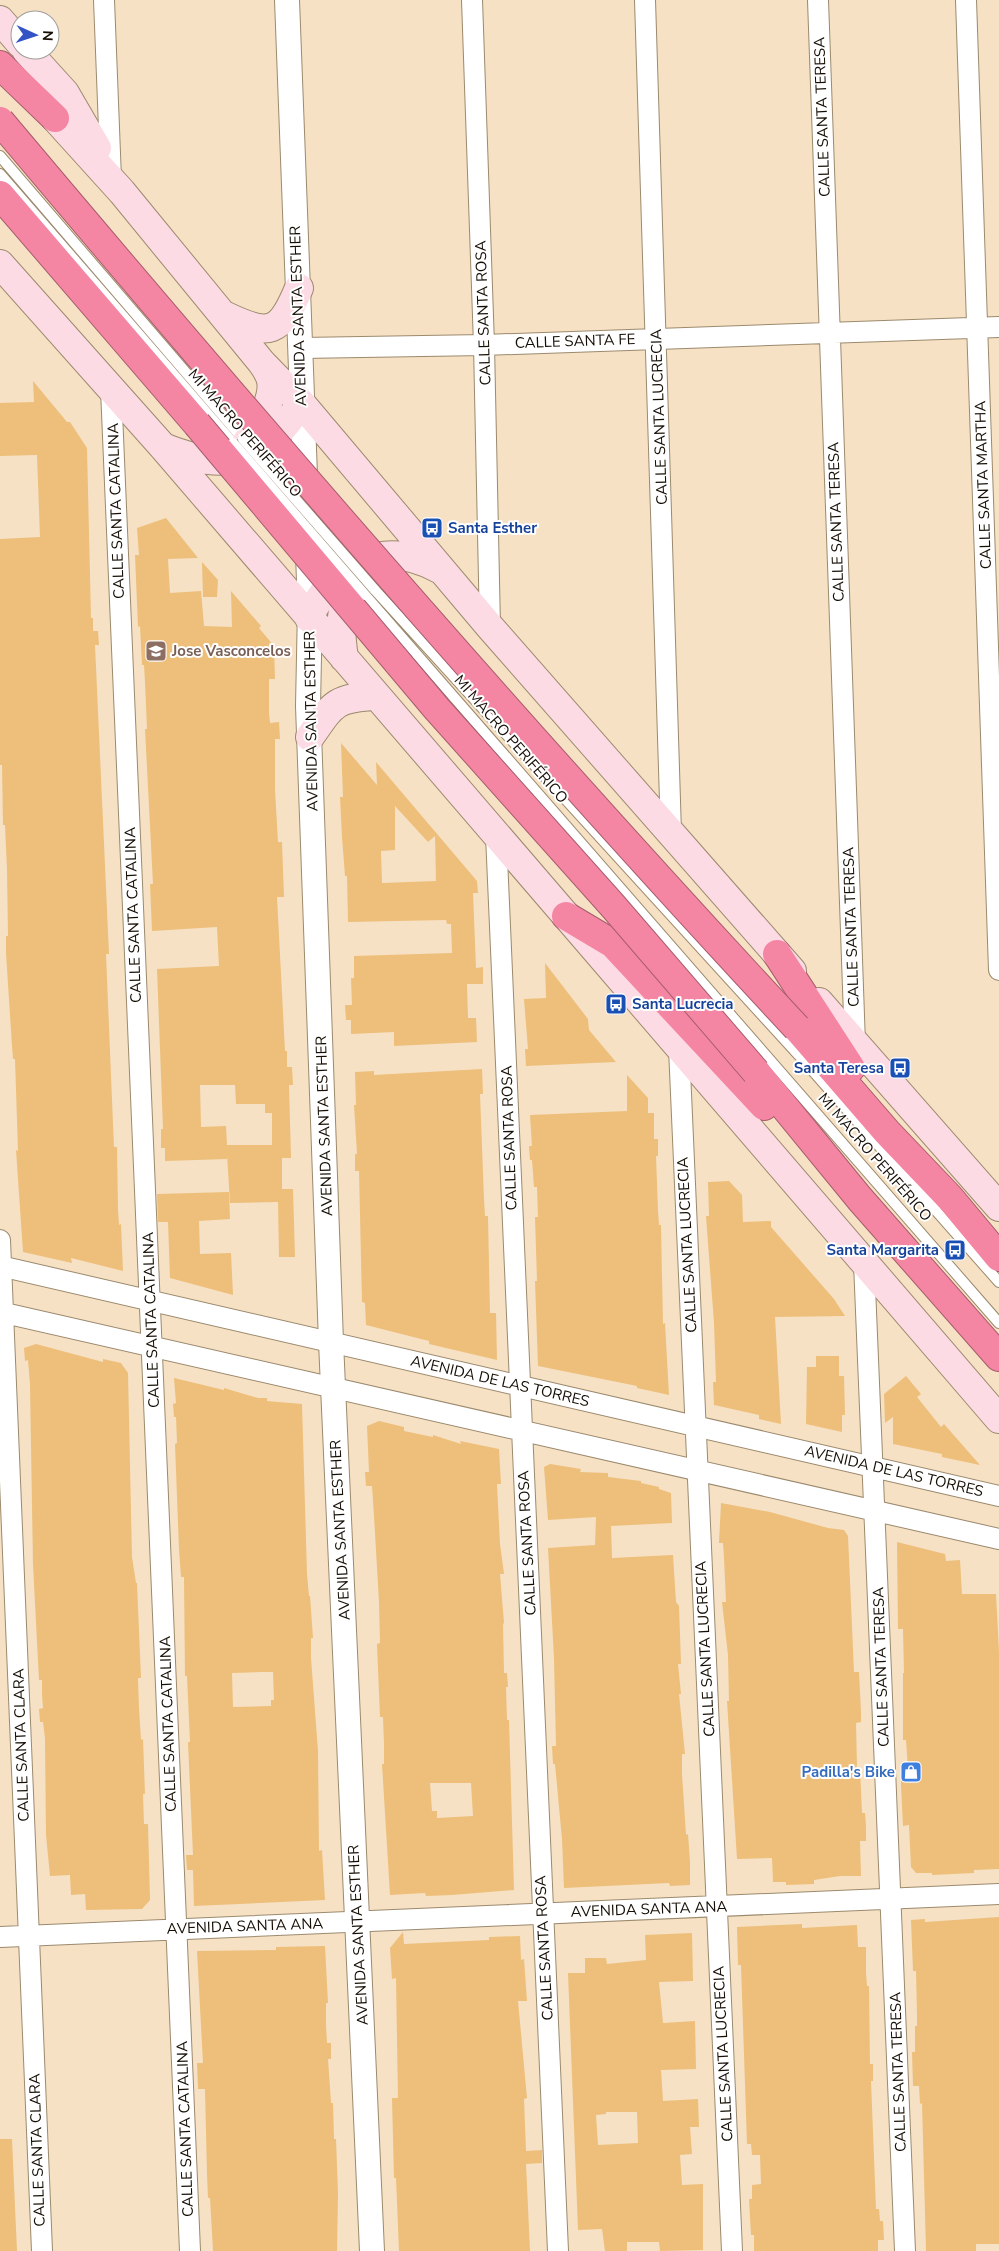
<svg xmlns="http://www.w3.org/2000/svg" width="999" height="2251" viewBox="0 0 999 2251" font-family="'Nunito Sans',sans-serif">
  <rect width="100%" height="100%" fill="#f6e1c4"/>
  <!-- building -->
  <path fill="#edbf7a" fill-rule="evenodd" d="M33,381L67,422H70L87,448L91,618H93V631H98L99,645H95L109,954H106L113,1124L114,1147H117L118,1210L119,1225L121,1224L123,1271L71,1258L72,1263L23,1252L16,1150L18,1151L15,1059H13L12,1046L6,953V936H8L7,869L5,825H3L2,765H0V539L40,537L37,455L0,456V403L34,402Z
    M166,518L198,558L168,559L170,593L201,591L204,626L232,627L231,591L261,626L259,628L274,646L275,679H269V713L270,723L279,722L280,739H275V790L278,842H282L284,897H277L285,1051H287V1067H292L293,1085H289L291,1158H282V1189H293L295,1257H279L278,1202L230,1203L227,1154V1159L165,1161V1148H161V1129H163L157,969L219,966L217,927L152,931L150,884H153L145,729H147L145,682L144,665H142L140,626L138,627L135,555H139L137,528ZM200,1085H235L236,1104H265V1113H272V1145H227L226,1126L201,1127Z
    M202,562L218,580L217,597H203Z
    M341,743L377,785L376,762L477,881L478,893H473L476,968L483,967V984H467L468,1018H476L477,1042L394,1046V1032L351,1034V1020H346L345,1005H352L351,978H354V956L452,953L451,924H447L446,920L348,922L347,876H345L342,837L340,797H343ZM395,806L428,842L435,836L436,881L382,883L381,851L395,850Z
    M545,963L588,1019L589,1030L616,1062L526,1066L525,1049H528L524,999L546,998Z
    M482,1069L483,1094H480L484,1199L485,1216H488L490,1313H496L497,1360L429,1344V1341L366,1325L365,1303L362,1302L359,1171H355V1154H357L354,1105H356L355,1072L374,1071V1075Z
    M627,1075L648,1098V1113H654V1139H658V1156H656L658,1211L659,1225H661L663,1324L665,1323L669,1395L637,1388V1386L538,1366L535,1281H537L535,1217H538L537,1187H534L532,1160H530L529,1146H532L530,1115L627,1111Z
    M729,1181L742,1195L743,1222L771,1221V1227L834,1299L845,1316L775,1317L781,1424L759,1419V1415L714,1405L713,1382H716L714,1323L706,1216H709L708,1182Z
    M229,1192L230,1219L199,1221L200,1254L231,1253L233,1295L170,1278L168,1222H158L157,1194Z
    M36,1344L103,1362V1359L121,1363L128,1373L132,1557L136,1583H137L141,1678H138L139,1709L141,1740L143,1739L145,1794H143L144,1824H148L150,1900L142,1909L86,1910L85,1894L71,1895L70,1875L50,1876L46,1835L45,1738L43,1722H40L39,1709L43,1708L42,1694V1680H39L33,1565L30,1384L28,1360L25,1361L24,1348Z
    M816,1356H839V1376H844L845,1415H842V1432L806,1424L807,1367H816Z
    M906,1376L921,1394L917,1397L941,1427L944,1424L980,1465L942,1457V1454L893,1444V1417L885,1423L884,1394Z
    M174,1378L224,1390V1388L258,1398H267V1401L302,1404L307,1574L309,1596H310L313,1638H311V1658L318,1751L319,1851L322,1850L325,1900L194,1906L193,1870H187L186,1855H193L188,1742H190L187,1676H185L184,1577H181L179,1549L175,1444L177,1443L176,1417H174L173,1404L176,1403ZM261,1672H273L274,1700H271V1706L233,1707L232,1673Z
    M379,1421L404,1427V1431L433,1437V1435L461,1444L460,1441L499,1449L501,1484H497L500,1544L504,1574H500L504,1623L503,1624L504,1673H507L508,1687H506L507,1720H509L514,1890L452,1895L426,1896L425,1893L390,1895L382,1764H384V1744L383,1717H380L377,1644L380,1643L379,1602L374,1516L372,1486H366L365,1472H369L367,1426ZM430,1783H471L473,1816L437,1818V1811H432Z
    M550,1464L581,1469L580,1472L608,1473V1477L641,1481V1483L659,1487V1489L671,1493L672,1523L611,1526L612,1558L673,1555L676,1602L679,1606L681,1664H678L681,1694H679L685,1754H682V1774L686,1835L688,1834L690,1862V1885L670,1886L669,1883L564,1888L562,1839L555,1764H553L552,1746H556L554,1658L548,1548L595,1545L596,1517L548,1520L544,1467Z
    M721,1503L770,1512L828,1528L844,1530L848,1536L854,1672H859L861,1712V1722L856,1723L857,1768H860L862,1813H865L866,1826V1841H860L861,1876H840L814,1880V1884L786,1885V1882H773L772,1858L737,1859L727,1701H729L728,1655L722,1602H726L724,1558L723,1543H719Z
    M897,1542L945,1554L946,1561L960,1560L962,1594H996L999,1652V1869L974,1870V1873L932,1875V1873H916L911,1867L909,1825L903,1826L901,1785V1769H908L906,1740H903V1673H904L903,1629H898Z
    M999,1917V2244H976V2251H926L922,2103L920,2104L919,2086H913L912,2052H915V2026H917V2015L916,1971H913L911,1920L925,1919V1922Z
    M802,1924V1928L857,1925L858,1947H866V1973L867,1986H869L870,2064H873V2081H871L876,2209H879L880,2221H883L884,2240H878V2251H754V2235H751L749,2199H752V2185L761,2184L760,2155H752L751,2144H747L741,1965H738L737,1927Z
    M403,1932L404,1944L489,1940V1937L520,1936L521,1960L524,1959L527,2001H518L527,2098L524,2099L526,2151L542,2150V2163L526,2164L530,2251H399L396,2178H394L392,2098H398L396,1978L392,1979L390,1948Z
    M692,1933L693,1981L659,1982L663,2023L695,2021L696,2069L661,2070L663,2101L698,2099L699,2127H690L692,2154L680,2155L682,2185L703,2184V2250L660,2251L659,2242H627V2251H605L602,2229L578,2230L568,1973H585V1958H606L607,1964L646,1960L645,1935ZM606,2112H637L638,2143L598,2145L596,2115L606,2114Z
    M325,1946L328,2003H326V2026L327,2043H331V2059H328L329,2073L331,2103H333L334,2139H336L338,2193L337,2251H213L210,2198H208L207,2174L205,2089H198L197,2063H203L197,1951L276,1950V1947Z
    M0,2139H12L17,2251H0Z"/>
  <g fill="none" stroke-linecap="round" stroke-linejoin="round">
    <!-- service casing -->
    <g stroke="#9c8a6e" stroke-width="12">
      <path id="service" d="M0,156L243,439
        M0,174L233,443
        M374,589L804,1061L999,1282
        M365,595L999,1323"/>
    </g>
    <!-- minor casing -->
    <g stroke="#9c8a6e" stroke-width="22">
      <path id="minor" d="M104,0L111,179
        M472,0L484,345L490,627
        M645,0L671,833
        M818,0L855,1044
        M966,0L999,970
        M301,348L484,345L999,327
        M111,389L190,2251
        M496,835L558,2251
        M679,1048L732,2251
        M0,1240L42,2251
        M864,1263L905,2251
        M0,1266L999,1496
        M0,1312L999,1539
        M0,1937L999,1894"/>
    </g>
    <!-- tertiary casing -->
    <g stroke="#9c8a6e" stroke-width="26">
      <path id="tertiary" d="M287,0L310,607L308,706L331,1342L372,2251"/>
    </g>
    <!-- secondary casing -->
    <g stroke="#9c8a6e" stroke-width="30">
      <path id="secondary" d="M0,20L20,43
        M26,50L65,93L97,148
        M55,118L122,192L262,363L301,403L490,627L792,971
        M0,264L163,447L999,1419
        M226,316C270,337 280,334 299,288
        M246,443C257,428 277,396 270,377C268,372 265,367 262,363
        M163,447C229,474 263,462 301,403
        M309,618C334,563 384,538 439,569
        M344,658C340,631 338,607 355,584
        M310,737C333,704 334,698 376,696
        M819,1002L999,1207"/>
    </g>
    <!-- motorway casing -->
    <g stroke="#a65c6c" stroke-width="30">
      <path id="motorway" d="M0,65L55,118
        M0,195L197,424
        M566,916L613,944L764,1106
        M777,954L851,1068
        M797,1028L887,1132L950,1198L999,1257
        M756,1072L860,1199L999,1357"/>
    </g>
    <!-- service -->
    <use href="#service" stroke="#fff" stroke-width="10"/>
    <!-- minor -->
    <use href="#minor" stroke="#fff" stroke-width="20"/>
    <!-- tertiary -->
    <use href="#tertiary" stroke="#fff" stroke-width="24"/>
    <!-- secondary -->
    <use href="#secondary" stroke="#fcdbe4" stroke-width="28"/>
    <!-- motorway -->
    <use href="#motorway" stroke="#f486a4" stroke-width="28"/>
    <!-- service-bridge casing -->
    <g stroke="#9c8a6e" stroke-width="12" stroke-linecap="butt">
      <path id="service-bridge" d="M243,439L374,589
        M233,443L365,595"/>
    </g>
    <!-- motorway-bridge casing -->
    <g stroke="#a65c6c" stroke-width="30" stroke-linecap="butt">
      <path id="motorway-bridge" d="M0,121C259,429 522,733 797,1028
        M197,424L437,709L613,906L756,1072"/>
    </g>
    <!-- service-bridge -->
    <use href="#service-bridge" stroke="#fff" stroke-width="10"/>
    <!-- motorway-bridge -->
    <use href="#motorway-bridge" stroke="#f486a4" stroke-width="28"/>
  </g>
  <!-- icons -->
  <defs>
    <g id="bus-square" transform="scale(1.125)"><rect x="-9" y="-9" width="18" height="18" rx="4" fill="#1a4fb4" stroke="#fff"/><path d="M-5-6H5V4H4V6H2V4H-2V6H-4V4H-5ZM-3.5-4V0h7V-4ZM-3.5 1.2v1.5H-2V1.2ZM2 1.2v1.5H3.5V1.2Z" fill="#fff"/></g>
    <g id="school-square" transform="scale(1.125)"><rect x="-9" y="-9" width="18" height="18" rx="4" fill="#8d6e63" stroke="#fff"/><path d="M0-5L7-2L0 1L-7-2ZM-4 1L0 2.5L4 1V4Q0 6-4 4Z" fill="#fff"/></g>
    <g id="shop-square" transform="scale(1.125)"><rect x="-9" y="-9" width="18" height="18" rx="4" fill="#3f7fe0" stroke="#fff"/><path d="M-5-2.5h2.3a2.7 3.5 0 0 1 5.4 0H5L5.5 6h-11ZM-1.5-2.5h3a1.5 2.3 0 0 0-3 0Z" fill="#fff"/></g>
  </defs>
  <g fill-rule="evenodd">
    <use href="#bus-square" x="432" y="528"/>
    <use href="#school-square" x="156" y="651"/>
    <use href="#bus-square" x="616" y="1004"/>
    <use href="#bus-square" x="900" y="1068"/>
    <use href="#bus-square" x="955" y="1250"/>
    <use href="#shop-square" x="911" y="1772"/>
  </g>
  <g text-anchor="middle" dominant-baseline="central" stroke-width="4" stroke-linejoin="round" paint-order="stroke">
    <!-- street labels -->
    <g font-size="15" fill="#150e05" stroke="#fff">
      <text transform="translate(822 117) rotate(-92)">CALLE SANTA TERESA</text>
      <text transform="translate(483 313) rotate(-92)">CALLE SANTA ROSA</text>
      <text transform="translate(298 316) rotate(-92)">AVENIDA SANTA ESTHER</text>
      <text transform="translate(575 341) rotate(-2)">CALLE SANTA FE</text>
      <text transform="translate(659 417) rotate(-92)">CALLE SANTA LUCRECIA</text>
      <text transform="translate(245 433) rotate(49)">MI MACRO PERIFÉRICO</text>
      <text transform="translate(983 485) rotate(-92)">CALLE SANTA MARTHA</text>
      <text transform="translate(116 511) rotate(-92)">CALLE SANTA CATALINA</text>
      <text transform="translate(836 522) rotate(-92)">CALLE SANTA TERESA</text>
      <text transform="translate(311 721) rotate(-91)">AVENIDA SANTA ESTHER</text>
      <text transform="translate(511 739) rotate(49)">MI MACRO PERIFÉRICO</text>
      <text transform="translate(133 915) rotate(-92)">CALLE SANTA CATALINA</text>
      <text transform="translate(851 927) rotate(-92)">CALLE SANTA TERESA</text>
      <text transform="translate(324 1126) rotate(-92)">AVENIDA SANTA ESTHER</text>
      <text transform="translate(509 1138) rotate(-92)">CALLE SANTA ROSA</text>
      <text transform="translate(875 1157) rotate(49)">MI MACRO PERIFÉRICO</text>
      <text transform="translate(687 1245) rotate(-93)">CALLE SANTA LUCRECIA</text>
      <text transform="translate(151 1320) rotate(-92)">CALLE SANTA CATALINA</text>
      <text transform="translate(500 1381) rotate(13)">AVENIDA DE LAS TORRES</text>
      <text transform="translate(894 1471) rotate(13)">AVENIDA DE LAS TORRES</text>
      <text transform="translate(340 1530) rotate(-93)">AVENIDA SANTA ESTHER</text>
      <text transform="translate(527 1543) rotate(-93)">CALLE SANTA ROSA</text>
      <text transform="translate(705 1649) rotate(-93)">CALLE SANTA LUCRECIA</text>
      <text transform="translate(881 1667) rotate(-92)">CALLE SANTA TERESA</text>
      <text transform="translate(168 1724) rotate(-92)">CALLE SANTA CATALINA</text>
      <text transform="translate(21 1745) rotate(-92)">CALLE SANTA CLARA</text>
      <text transform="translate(649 1909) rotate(-2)">AVENIDA SANTA ANA</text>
      <text transform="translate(245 1926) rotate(-2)">AVENIDA SANTA ANA</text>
      <text transform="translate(358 1935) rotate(-93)">AVENIDA SANTA ESTHER</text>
      <text transform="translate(544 1948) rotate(-93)">CALLE SANTA ROSA</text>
      <text transform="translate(723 2054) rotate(-93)">CALLE SANTA LUCRECIA</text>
      <text transform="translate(898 2072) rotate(-92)">CALLE SANTA TERESA</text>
      <text transform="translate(185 2129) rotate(-92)">CALLE SANTA CATALINA</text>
      <text transform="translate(37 2150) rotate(-92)">CALLE SANTA CLARA</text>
    </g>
    <!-- transit labels -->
    <g font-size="15" font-weight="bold" fill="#164399" stroke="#fff" text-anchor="start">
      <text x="448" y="528">Santa Esther</text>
      <text x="632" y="1004">Santa Lucrecia</text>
      <text x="884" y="1068" text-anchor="end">Santa Teresa</text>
      <text x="939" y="1250" text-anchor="end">Santa Margarita</text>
    </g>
    <!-- education labels -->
    <g font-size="15" font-weight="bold" fill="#785e54" stroke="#fff" text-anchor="start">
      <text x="172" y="651">Jose Vasconcelos</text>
    </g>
    <!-- shop labels -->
    <g font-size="15" font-weight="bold" fill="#366cbe" stroke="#fff" text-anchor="end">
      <text x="895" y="1772">Padilla's Bike</text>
    </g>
  </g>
  <!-- north arrow -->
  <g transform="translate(35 35) rotate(93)"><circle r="24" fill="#ffffff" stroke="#a19f9b"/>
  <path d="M0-4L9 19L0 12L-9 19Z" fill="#3453c4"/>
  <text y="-8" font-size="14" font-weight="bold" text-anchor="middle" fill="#150e05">N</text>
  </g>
</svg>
